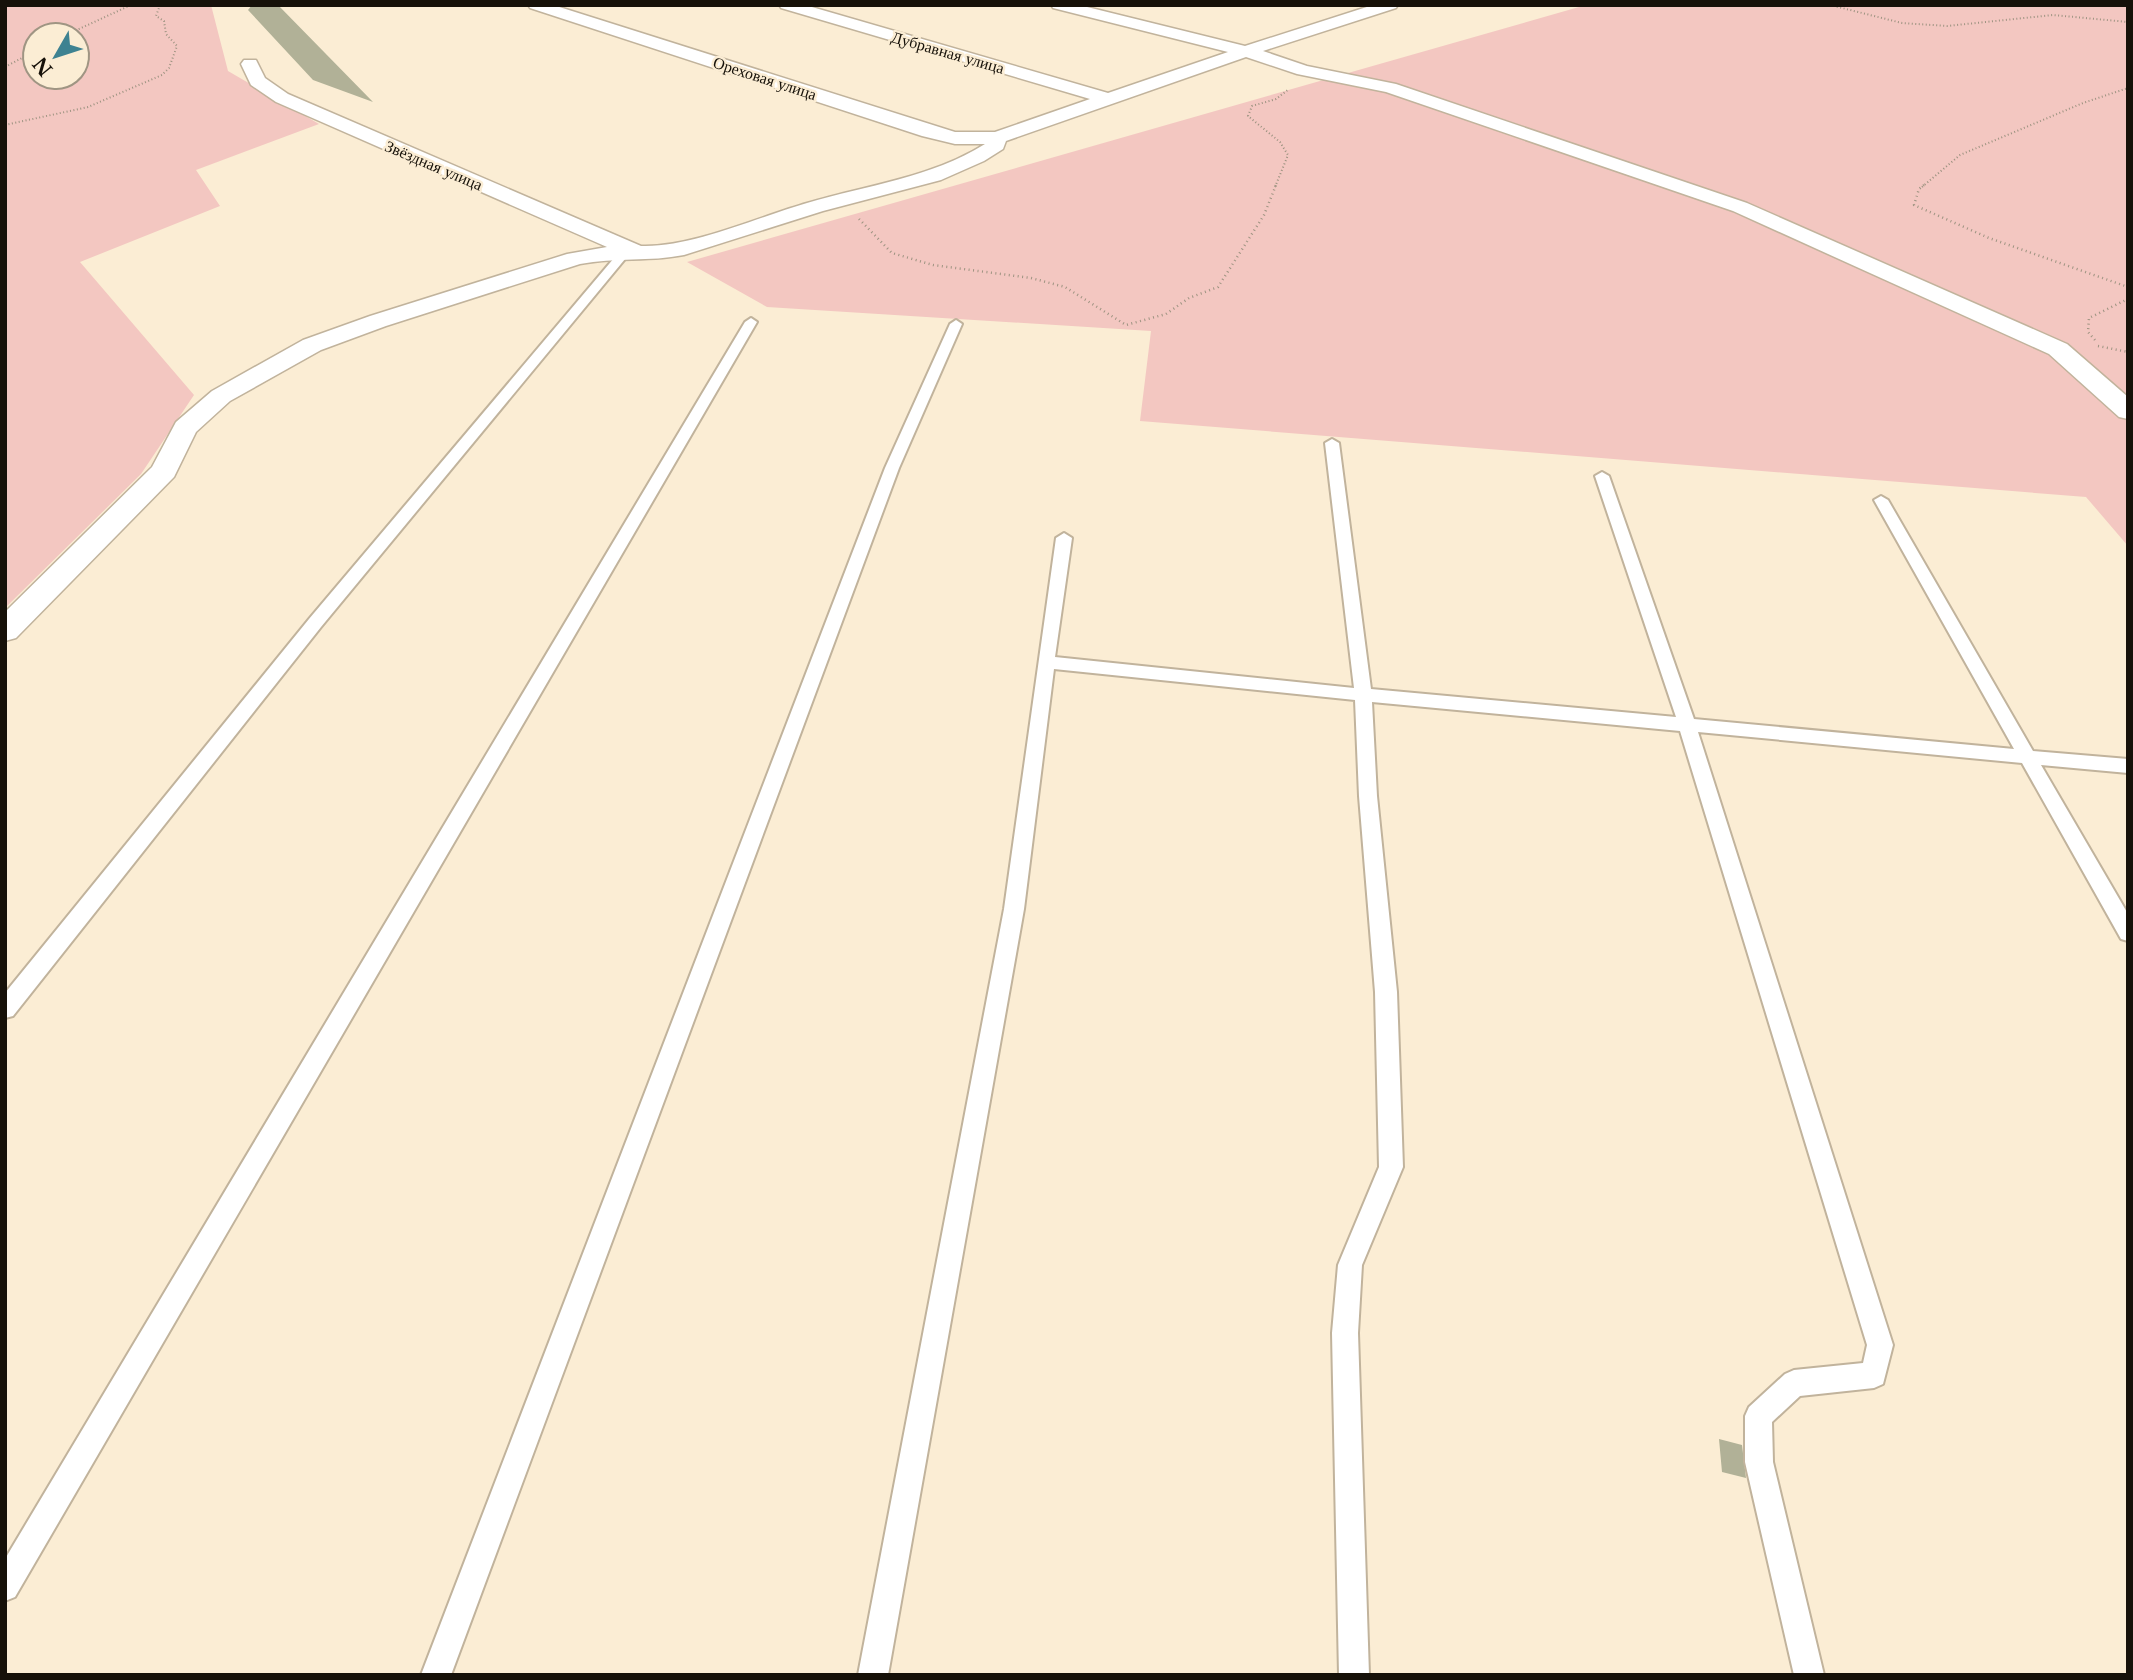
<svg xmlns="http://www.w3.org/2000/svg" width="2133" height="1680" viewBox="0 0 2133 1680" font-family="'Libre Baskerville',serif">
  <rect width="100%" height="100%" fill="#fbedd4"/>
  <!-- green -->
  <path fill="#f3c7c1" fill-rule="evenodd" d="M5,5H211L228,71L319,124L196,170L220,206L80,262L194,395L141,474L5,608ZM35,35H77V77H35Z
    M1586,5H2128V546L2086,497L1140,421L1151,331L767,307L687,262Z"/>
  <!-- building -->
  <path fill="#b1b197" d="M252,5H278L373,102L313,80L248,10Z
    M1719,1439L1742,1445L1746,1478L1722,1472Z"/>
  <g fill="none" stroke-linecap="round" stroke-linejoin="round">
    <!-- lane casing -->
    <g stroke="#c1b39c" stroke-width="4">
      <path id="lane" d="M620,251L630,253L321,627L13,1016L5,1018V993L309,619Z
        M751,318L757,322L15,1597L5,1601V1559L745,322Z
        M956,320L962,324L899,468L451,1675H421L885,468L950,324Z
        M1332,439L1339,443L1371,689L1676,717L1595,476L1602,472L1609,476L1694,719L2014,749L1874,500L1881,496L1888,500L2033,751L2128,759V773L2041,765L2128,914V941L2121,939L2022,763L1698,732L1893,1345L1883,1384L1874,1388L1800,1396L1772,1422L1773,1462L1824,1675H1794L1745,1462V1416L1749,1407L1785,1374L1794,1370L1863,1363L1867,1345L1680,731L1372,702L1377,796L1397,992L1403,1167L1362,1265L1358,1333L1369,1675H1339L1332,1333L1338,1265L1379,1167L1375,992L1359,796L1355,700L1054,669L1024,909L888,1675H858L1004,909L1056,538L1064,533L1072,538L1055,657L1354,688L1325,443Z"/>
    </g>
    <!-- street casing -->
    <g stroke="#c1b39c" stroke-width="3">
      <path id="street" d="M528,5H553L955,132H995L1090,99L781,8L779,5H805L1108,93L1228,52L1053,8L1051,5H1079L1245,46L1373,5H1398L1396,8L1263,51L1307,66L1396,84L1747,203L2067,344L2128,397V419L2119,417L2049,354L1733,211L1386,92L1297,74L1246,57L1006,141L1003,149L984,161L941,180L823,211L684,255C650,262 615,257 580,264L386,326L321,350L230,401L196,432L174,477L16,638L5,641V612L152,467L176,422L212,391L303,340L370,316L567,254L607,247L276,102L251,85L241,64L244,60H256L265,78L288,94L641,246C690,248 758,217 807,203C867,185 931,178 985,144H955L922,136L530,8Z"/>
    </g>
    <!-- path-far1 -->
    <path stroke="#9d9381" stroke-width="2" stroke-dasharray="1 2.5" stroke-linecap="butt" d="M1830,5L1902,23L1947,26L2053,15L2128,22
      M66,35L131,5
      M5,67L35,51
      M5,125L88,107L162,75L169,68L177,46L166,34L164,21L156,16L160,5
      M1275,187L1288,155L1280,142L1248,116L1252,106L1276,99L1289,89
      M1922,187L1960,155L2083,103L2128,88"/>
    <!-- path -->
    <path stroke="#9d9381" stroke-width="2.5" stroke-dasharray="1 3.5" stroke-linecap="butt" d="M1924,185L1919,189L1914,205L1989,238L2128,287
      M859,219L892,253L933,265L1031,278L1065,287L1126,325L1166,314L1189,298L1218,287L1264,215L1276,185
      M2095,340L2088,332L2089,318L2128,299
      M2098,346L2128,352"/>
    <!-- lane -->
    <use href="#lane" fill="#fff" fill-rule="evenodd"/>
    <!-- street -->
    <use href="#street" fill="#fff" fill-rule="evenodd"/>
  </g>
  <g text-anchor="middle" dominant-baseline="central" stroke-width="5" stroke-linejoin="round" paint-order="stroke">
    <!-- far-street labels -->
    <g font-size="16" fill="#161109" stroke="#fbedd4">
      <text transform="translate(948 52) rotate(16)">Дубравная улица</text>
      <text transform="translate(765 78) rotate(18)">Ореховая улица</text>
      <text transform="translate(434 165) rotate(23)">Звёздная улица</text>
    </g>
  </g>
  <!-- border -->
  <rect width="2133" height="1680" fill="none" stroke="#161109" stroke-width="14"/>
  <!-- north arrow -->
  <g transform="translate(56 56) rotate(231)"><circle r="33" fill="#fbedd4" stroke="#9f9583" stroke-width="2"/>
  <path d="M0-5L12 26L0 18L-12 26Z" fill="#3e8291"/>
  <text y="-10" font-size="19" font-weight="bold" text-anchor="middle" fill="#161109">N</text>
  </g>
</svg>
